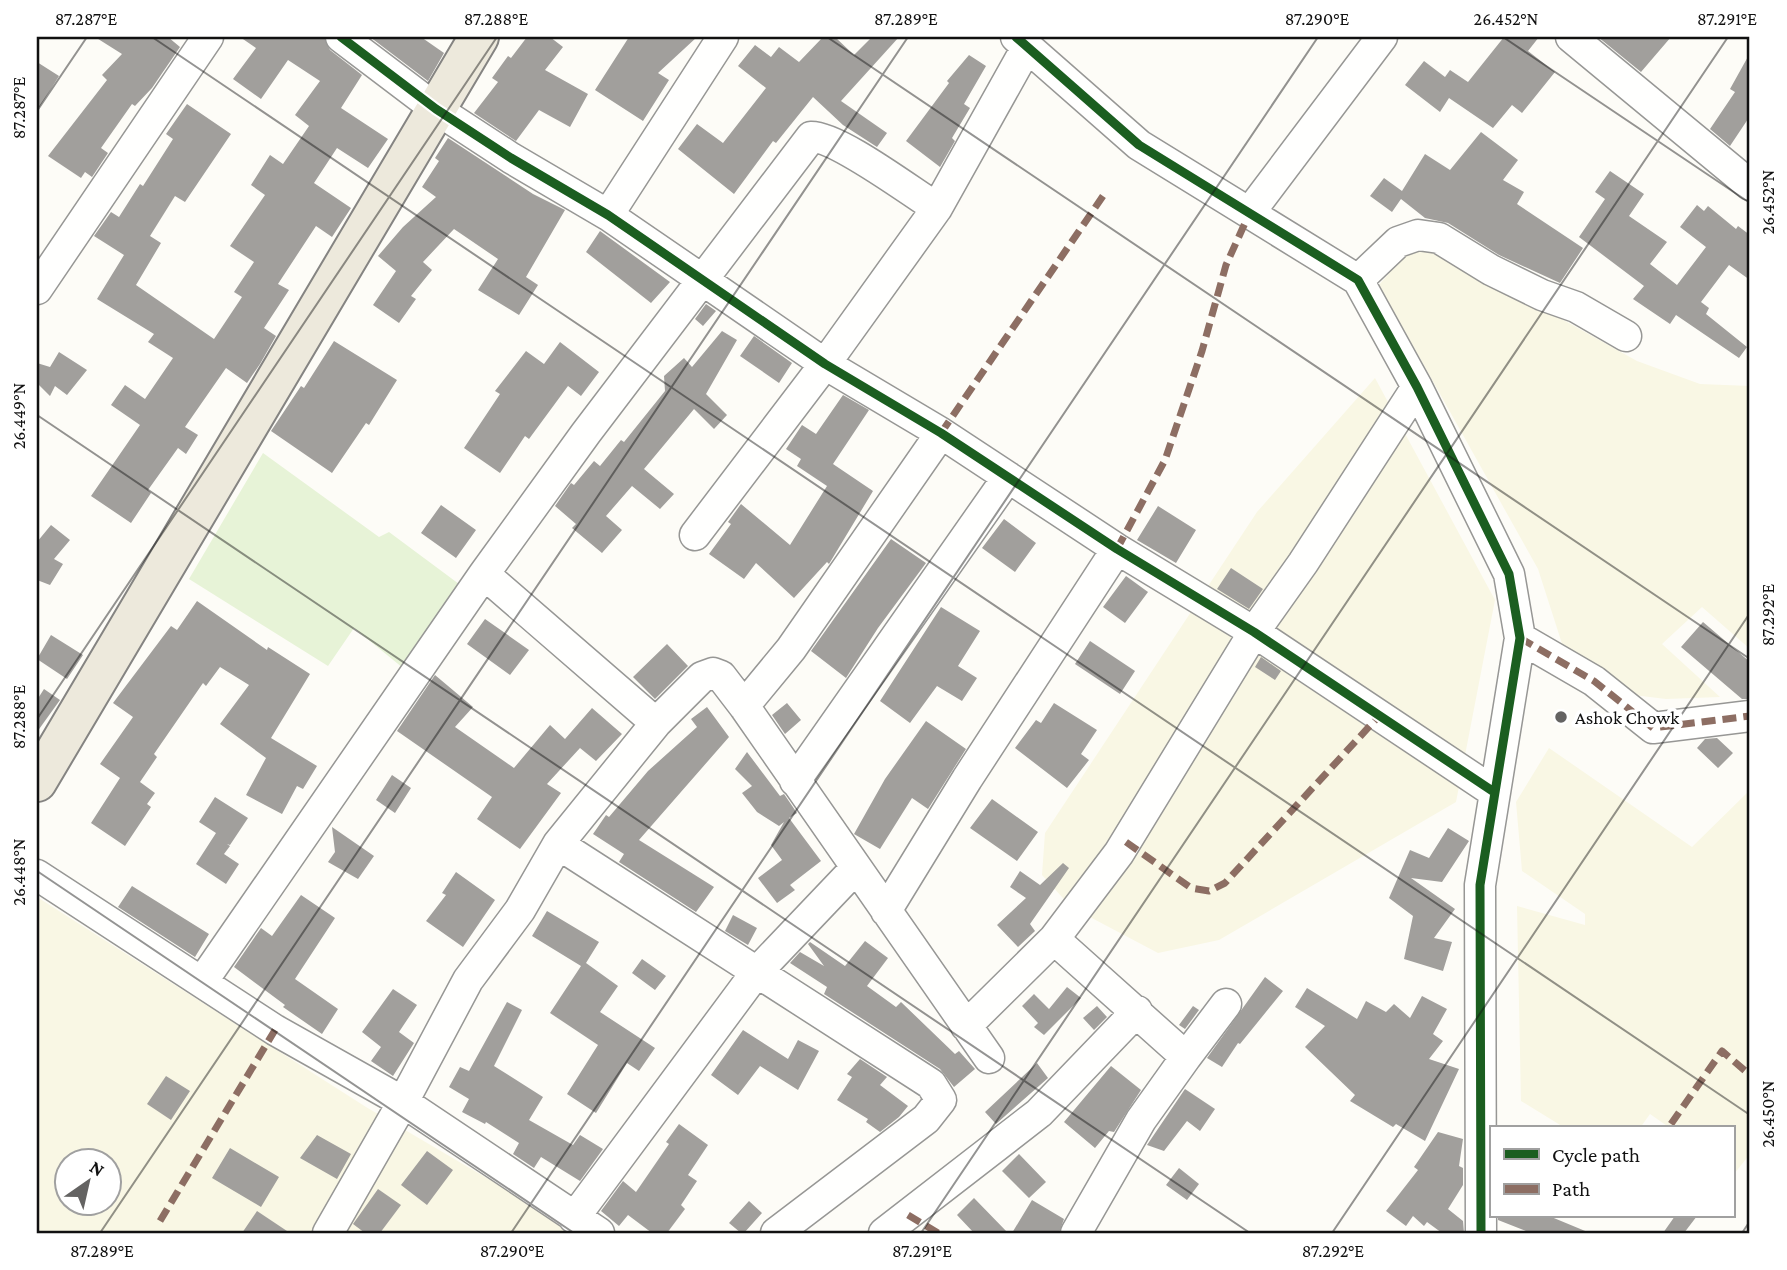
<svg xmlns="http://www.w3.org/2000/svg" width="1787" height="1270" viewBox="0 0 1787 1270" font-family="'Crimson Pro',serif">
  <rect width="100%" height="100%" fill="#fdfcf7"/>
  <!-- farmland -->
  <path fill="#f9f7e4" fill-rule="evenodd" d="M1408,251H1430L1463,264L1637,361L1700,384L1750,386V649L1702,607L1662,644L1720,697L1666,699L1617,693L1565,653L1538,569L1379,285Z
    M1375,378L1495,600L1456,802L1219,940L1158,953L1071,907L1042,875L1045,833L1257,512Z
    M1549,748L1692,847L1750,790V1154L1734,1174L1733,1128H1670L1650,1114L1640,1128H1565L1521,1101L1517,906L1585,925V914L1522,871L1516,802Z
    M37,897L366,1107L580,1233H37ZM66,1162H108V1204H66Z"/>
  <!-- green -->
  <path fill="#e7f3d7" d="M263,453L379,537L389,532L459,584L403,668L354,628L328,666L189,579Z"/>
  <!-- building -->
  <path fill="#a19f9c" d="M95,37H168L180,47L152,88L135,106L132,104L101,148L108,153L92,177L85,172L81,178L48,156L107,80L102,75L122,54Z
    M240,37H324L330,50L362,75L341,108L388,139L368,168L337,148L314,183L351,208L332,237L316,226L278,284L289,290L264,328L276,336L260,364L247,383L226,368L185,427L198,435L186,454L178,448L148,490L151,493L131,523L91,496L140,425L111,405L125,385L145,399L173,358L148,342L154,334L97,299L124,255L94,236L111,212L119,217L140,184L143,186L173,139L166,134L187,104L231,134L185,202L175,196L150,236L161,243L136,285L214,339L242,297L234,292L254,262L230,246L265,195L251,185L270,155L283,164L309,126L295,115L320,81L288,60L261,99L233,79L256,48Z
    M370,37H421L444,53L428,81Z
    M527,37H550L563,47L545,70L588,94L570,127L539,110L516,141L474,113L498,82L492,78L508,56L511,58Z
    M629,37H697L658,73L669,80L643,121L595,90Z
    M823,37H835L854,55L872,37H899L841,101L887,133L877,147L843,125L813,97L776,143L773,141L734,194L678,149L697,124L723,143L766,88L738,66L755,45L771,57L779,47L799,62Z
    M1504,37H1539L1528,51L1555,72L1522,113L1512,105L1493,128L1449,98L1440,112L1405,85L1424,61L1445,77L1450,70L1468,82Z
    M1598,37H1671L1641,72Z
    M1750,53V116L1730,146L1710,129L1735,92L1730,89Z
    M969,55L986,66L964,104L970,108L952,138L955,141L940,167L906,141L949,83L947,81Z
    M37,62L59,76L37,111Z
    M1481,132L1518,160L1503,180L1524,192L1517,204L1583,248L1560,283L1499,255L1448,223L1425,218L1401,199L1392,212L1370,196L1384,178L1402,191L1425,154L1450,170Z
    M448,138L533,194L565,210L526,277L538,285L519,315L478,290L498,259L454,229L423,262L432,270L411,296L416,299L399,323L373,305L396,271L378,256L403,227L436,197L422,187L439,161L435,158Z
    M1610,171L1644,194L1629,216L1667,242L1650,264L1677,285L1706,247L1680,227L1697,205L1704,211L1708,206L1736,229L1738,226L1750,235V280L1729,265L1701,302L1709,308L1706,314L1747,347L1739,358L1676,315L1670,324L1633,299L1644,286L1579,237L1605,199L1595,192Z
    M600,231L670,282L651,303L586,252Z
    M706,304L716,311L703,326L695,319Z
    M722,331L737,340L706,394L727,415L714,429L694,409L644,469L674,494L660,509L632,486L606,516L622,530L602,553L572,528L576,524L555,506L571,483L574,485L594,461L600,466L621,440L624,442L665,391L664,376L684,358L692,367Z
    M754,336L792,363L779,383L740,356Z
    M334,341L397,380L369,425L366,423L332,473L271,431L301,386L304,388Z
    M560,342L599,372L581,396L568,386L529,439L525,436L500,473L464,448L500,394L495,391L526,351L544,364Z
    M59,352L87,370L67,395L55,386L50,396L37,383V363L50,367Z
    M843,395L869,410L833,464L873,491L829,564L827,562L794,598L756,563L744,579L709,554L731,524L728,522L741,504L790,545L827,486L797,466L801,459L786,449L802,425L816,434Z
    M441,505L476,530L456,558L421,533Z
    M1158,506L1196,530L1176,563L1137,540Z
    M1004,519L1036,543L1015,572L982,548Z
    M51,525L70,540L54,559L63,564L50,585L37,580V542Z
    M891,539L926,563L878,628L846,678L811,651Z
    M1231,568L1263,589L1249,609L1217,589Z
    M1126,576L1148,592L1125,623L1103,607Z
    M197,601L267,650L268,647L310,674L271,738L317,766L303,789L297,786L282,814L246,795L266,758L220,724L249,685L220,667L206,686L203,683L154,754L157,757L140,782L155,793L147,804L151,807L125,846L91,823L120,778L100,764L133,717L113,703L171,626L177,630Z
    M941,607L980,631L958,666L977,678L962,701L937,686L910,723L880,701Z
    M485,619L529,650L510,675L467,644Z
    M1703,622L1750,662V699H1742L1681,647Z
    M51,635L83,655L67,679L37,659Z
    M1090,641L1135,671L1120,694L1075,664Z
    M667,644L688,666L655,699L633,677Z
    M1261,657L1281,671L1275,680L1255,667Z
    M435,675L473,707L455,727L514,768L550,725L565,739L592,708L622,734L596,761L580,748L547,784L561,793L520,849L477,819L492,797L397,731Z
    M44,689L60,700L37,732V700Z
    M787,703L801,720L785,734L772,715Z
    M1054,703L1097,730L1081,754L1089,760L1067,788L1015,748L1036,720L1041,723Z
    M707,707L729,737L639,840L714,887L696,912L619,862L624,854L593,834L606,815L609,817L648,771L697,727L691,719Z
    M926,721L966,749L928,809L912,798L880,849L854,834L885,779Z
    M1717,738L1733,753L1718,768L1697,748L1705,739Z
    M747,752L780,796L784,794L797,813L789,818L821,861L790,885L795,890L777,903L758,878L782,860L771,845L784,822L779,826L757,812L742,793L752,786L735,769Z
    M392,775L411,788L395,813L376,800Z
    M215,797L248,818L230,845L227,844L230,846L224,854L239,864L226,884L196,864L216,833L199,822Z
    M992,799L1038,832L1017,861L970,828Z
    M332,827L374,856L358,879L328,862L335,852Z
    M1448,828L1469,841L1442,882L1411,878L1455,909L1434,938L1452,942L1443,971L1404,959L1413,916L1389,898L1410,850L1429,858Z
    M1063,863L1069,868L1030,924L1035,931L1018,947L997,925L1026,898L1010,887L1020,871L1040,885Z
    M456,872L495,900L463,947L426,921L446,895L442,893Z
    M132,886L209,934L195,957L118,907Z
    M301,895L335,918L295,979L338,1009L322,1034L283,1007L285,1005L234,967L261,928L272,936Z
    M547,911L599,942L586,963L618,986L600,1012L655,1048L639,1071L627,1063L596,1113L567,1094L598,1045L550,1013L581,966L532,936Z
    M733,915L757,928L748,945L725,931Z
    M865,941L888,958L867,986L896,1007L901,1002L955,1054L959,1051L975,1069L954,1087L940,1069L824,994L827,987L790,963L800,952L824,966L808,944L810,942L845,966Z
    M642,959L666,976L655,990L632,973Z
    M1265,977L1283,991L1240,1044L1238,1043L1222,1067L1207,1058Z
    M1067,987L1081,998L1044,1035L1034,1027L1038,1023L1022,1006L1034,994L1049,1009Z
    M1307,988L1357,1019L1366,1001L1386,1012L1394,1004L1410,1018L1422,996L1447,1009L1433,1034L1443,1041L1429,1059L1459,1069L1425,1141L1396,1124L1393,1127L1350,1101L1355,1095L1305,1047L1325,1026L1295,1007Z
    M393,989L417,1005L399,1032L414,1043L393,1076L371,1061L381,1047L362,1032Z
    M507,1002L522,1010L494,1066L543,1097L529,1120L573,1145L580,1135L603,1149L580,1181L541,1157L534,1168L513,1154L519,1143L486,1122L485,1124L462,1112L469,1099L449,1087L460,1067L469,1071Z
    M1097,1006L1107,1017L1094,1030L1083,1018Z
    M1193,1006L1199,1010L1185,1029L1179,1025Z
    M743,1030L788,1059L798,1040L819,1051L798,1090L760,1066L738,1095L711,1075Z
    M860,1059L887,1077L880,1085L908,1106L899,1117L880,1132L866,1122L868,1119L837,1100L852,1077L847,1074Z
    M1037,1063L1048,1078L996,1124L985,1112Z
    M1111,1066L1141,1090L1114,1132L1109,1131L1095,1148L1064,1122Z
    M166,1076L190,1091L171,1120L147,1104Z
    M1185,1089L1215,1109L1200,1131L1187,1121L1164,1151L1147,1145Z
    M679,1124L708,1145L688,1175L697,1181L681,1205L685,1209L667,1233H652L628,1215L619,1226L601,1211L623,1181L636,1192L669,1144L666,1142Z
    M1438,1132L1463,1139L1459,1166L1463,1168V1185L1448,1209L1463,1221L1464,1233H1442L1427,1222L1424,1226L1413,1216L1406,1226L1386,1211L1418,1170L1414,1167Z
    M317,1135L351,1154L337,1179L300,1158Z
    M230,1148L279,1177L261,1207L212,1178Z
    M427,1151L453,1170L427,1205L401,1185Z
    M1019,1154L1046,1182L1029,1198L1002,1171Z
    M1179,1168L1199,1184L1187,1200L1166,1185Z
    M378,1189L401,1205L380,1233H365L353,1224Z
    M974,1198L1008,1233H974L957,1215Z
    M1032,1200L1064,1219L1059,1233H1012Z
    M749,1201L762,1213L744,1233H741L729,1223Z
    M257,1211L290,1233H242Z
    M1498,1216H1549L1590,1233H1531L1498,1220Z
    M1675,1216H1697L1684,1233H1663Z"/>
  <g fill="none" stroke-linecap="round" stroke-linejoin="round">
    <!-- minor casing -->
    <g stroke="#979795" stroke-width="33">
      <path id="minor" d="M341,37L436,109L511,158L608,215L825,364L941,433L1117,549L1254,632L1494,792
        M1016,37L1139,145L1358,280L1417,387L1509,574L1520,638L1480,885L1481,1233
        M1571,37L1750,185
        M1250,212L1382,37
        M608,215L723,37
        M1358,280L1398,242L1418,235L1439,238L1491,270L1542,295L1576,307L1626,336
        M37,289L208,37
        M695,535L825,364L937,208L1027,47
        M484,574L656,723
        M1520,638L1594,681L1653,728L1750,716
        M744,706L791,649L941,433
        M795,781L1008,477
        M558,844L931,1084L941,1100L926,1119L776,1233
        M37,875L275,1030L403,1102L599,1233
        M886,911L967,779L1117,549
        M1054,939L1186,1057L1226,1004
        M202,982L484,574L586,433L811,137C837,136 911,192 937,208
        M966,1026L1054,939L1119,853L1254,632L1303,563L1417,387
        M574,1218L755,974L856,868
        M328,1233L403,1102L468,980L520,910L558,844L656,723L702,677L713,673L721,676L744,706L989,1058
        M884,1233L1039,1113L1137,1011
        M1076,1233L1141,1120L1186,1057"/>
    </g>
    <!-- major casing -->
    <g stroke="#858482" stroke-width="42">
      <path id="major" d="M37,782L479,37"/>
    </g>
    <!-- minor -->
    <use href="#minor" stroke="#fffffe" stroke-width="30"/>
    <!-- major -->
    <use href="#major" stroke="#ede9dc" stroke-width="38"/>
    <!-- quiet -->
    <path stroke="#8d6e63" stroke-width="7" stroke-dasharray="14 7" stroke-linecap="butt" d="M941,433L1103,196
      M1117,549L1165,460L1202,351L1226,265L1250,212
      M1520,638L1594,681L1653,728L1750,716
      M1126,842L1191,888L1209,891L1225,883L1379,716
      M1671,1124L1722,1051L1750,1075
      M908,1215L938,1233
      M160,1221L275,1030"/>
    <!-- cycleway casing -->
    <g stroke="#fff" stroke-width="13">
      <path id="cycleway" d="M341,37L436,109L511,158L608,215L825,364L941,433L1117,549L1254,632L1494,792
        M1016,37L1139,145L1358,280L1417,387L1509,574L1520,638L1480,885L1481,1233"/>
    </g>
    <!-- cycleway -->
    <use href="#cycleway" stroke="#1b5e20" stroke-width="9"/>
  </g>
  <!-- ticks -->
  <path fill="none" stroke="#111" stroke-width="2" stroke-opacity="0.45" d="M152,37L1750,1115M827,37L1750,659M1503,37L1750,203M37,111L87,37M37,415L1250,1233M37,719L497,37M37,871L574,1233M100,1233L908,37M511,1233L1318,37M921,1233L1728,37M1332,1233L1750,613M1742,1233L1750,1221"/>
  <!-- markers -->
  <circle fill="#646362" stroke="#fff" stroke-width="2.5" cx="1561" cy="717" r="7"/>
  <g text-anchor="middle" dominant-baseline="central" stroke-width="7" stroke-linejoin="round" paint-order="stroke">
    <!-- poi labels -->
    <g font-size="19" fill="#111" stroke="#fff" text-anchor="start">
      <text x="1575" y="717">Ashok Chowk</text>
    </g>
  </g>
  <!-- border -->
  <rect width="1787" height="1270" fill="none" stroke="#ffffff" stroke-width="77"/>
  <!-- legend -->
  <rect x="1490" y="1126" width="245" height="91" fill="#ffffff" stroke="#a0a0a0" stroke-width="2"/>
  <rect x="1504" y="1149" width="35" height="10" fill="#1b5e20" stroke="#a0a0a0" stroke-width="2"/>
  <text x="1552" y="1162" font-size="21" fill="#111111">Cycle path</text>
  <rect x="1504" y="1184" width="35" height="10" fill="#8d6e63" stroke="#a0a0a0" stroke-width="2"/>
  <text x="1552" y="1196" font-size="21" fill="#111111">Path</text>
  <!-- north arrow -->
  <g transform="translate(88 1182) rotate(34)"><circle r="33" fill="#ffffff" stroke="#a0a0a0" stroke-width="2"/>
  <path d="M0-5L12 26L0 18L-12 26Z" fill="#646362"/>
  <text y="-10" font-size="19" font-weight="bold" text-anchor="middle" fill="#111111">N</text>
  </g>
  <rect x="38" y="38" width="1710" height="1194" fill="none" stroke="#111" stroke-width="2.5"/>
  <g font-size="18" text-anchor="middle" fill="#111">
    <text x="86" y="25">87.287°E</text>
    <text x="496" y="25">87.288°E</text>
    <text x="906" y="25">87.289°E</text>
    <text x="1317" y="25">87.290°E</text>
    <text x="1506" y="25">26.452°N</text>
    <text x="1727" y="25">87.291°E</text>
    <text transform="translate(19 108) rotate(-90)" y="6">87.287°E</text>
    <text transform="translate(1768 202) rotate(-90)" y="6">26.452°N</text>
    <text transform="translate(19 416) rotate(-90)" y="6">26.449°N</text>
    <text transform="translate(1768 615) rotate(-90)" y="6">87.292°E</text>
    <text transform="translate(19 717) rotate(-90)" y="6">87.288°E</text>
    <text transform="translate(19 872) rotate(-90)" y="6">26.448°N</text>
    <text transform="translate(1768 1114) rotate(-90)" y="6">26.450°N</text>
    <text x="102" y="1257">87.289°E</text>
    <text x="512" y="1257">87.290°E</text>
    <text x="922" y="1257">87.291°E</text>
    <text x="1333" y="1257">87.292°E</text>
  </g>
</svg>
